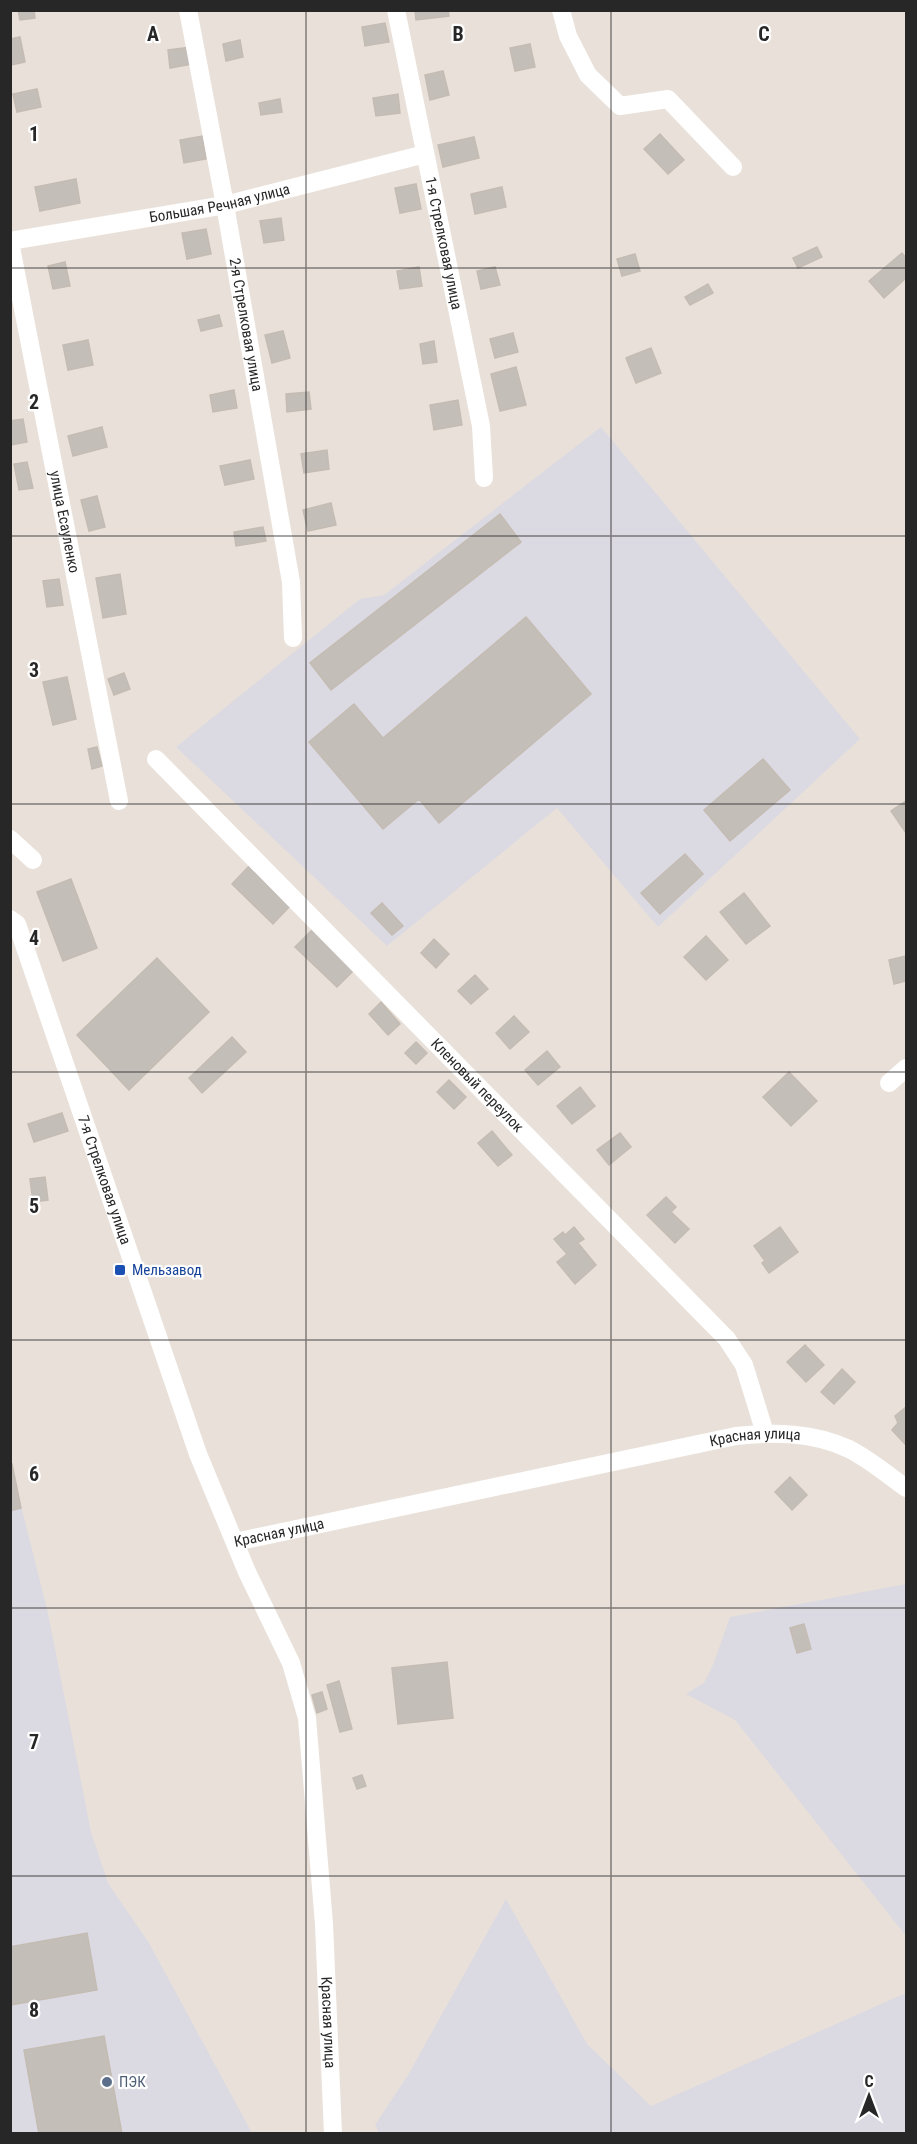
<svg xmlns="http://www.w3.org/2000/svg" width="917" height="2144" viewBox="0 0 917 2144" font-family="'Roboto Condensed',sans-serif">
  <rect width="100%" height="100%" fill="#e9e1d9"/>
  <!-- industrial -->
  <path fill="#dbd9e1" d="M601,427L860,739L658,927L557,808L387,946L176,747L360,599L384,595Z
    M10,1462L48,1613L91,1832L108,1883L149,1943L252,2133H11Z
    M906,1584V1936L735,1720L686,1694L704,1683L713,1665L730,1617Z
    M506,1899L587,2044L651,2106L906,1993V2133H379L375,2125L408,2075Z"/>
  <!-- building -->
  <path fill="#c4beb9" stroke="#c4bcb3" stroke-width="1.5" d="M18,10H34L35,18L20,20Z
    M415,10H448L449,16L416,20Z
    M385,23L389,42L365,46L362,27Z
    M20,37L25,62L11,65L10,39Z
    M240,40L243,57L226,61L223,44Z
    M530,44L535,67L515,71L510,48Z
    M191,47L193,64L170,68L168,50Z
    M443,71L449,95L430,100L425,75Z
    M37,89L41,107L17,112L13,94Z
    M398,94L400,113L376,116L373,98Z
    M280,99L282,112L261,115L259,103Z
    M660,134L684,160L668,174L644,149Z
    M202,136L206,159L184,163L180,140Z
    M474,137L479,158L443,167L438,145Z
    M76,179L80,203L40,211L35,187Z
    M416,184L421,209L400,213L395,188Z
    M502,187L506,207L475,214L471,194Z
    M281,218L284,240L264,243L260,221Z
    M206,229L211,254L187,259L182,233Z
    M817,247L822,257L798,268L793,258Z
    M902,253L906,258V278L884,298L869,281Z
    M635,254L640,271L622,276L617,259Z
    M65,262L70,286L53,289L48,266Z
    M419,267L422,286L400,289L397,271Z
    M495,267L500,285L481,289L477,271Z
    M708,284L713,293L690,305L685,297Z
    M219,315L222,326L201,331L198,320Z
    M283,331L290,358L272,363L265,335Z
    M513,333L518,352L495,358L490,339Z
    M88,340L93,365L68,370L63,345Z
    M434,341L437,362L423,364L420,344Z
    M651,348L661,373L636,383L626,358Z
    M516,367L526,405L500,411L491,374Z
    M234,390L237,408L213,412L210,395Z
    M309,392L311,409L287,412L286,394Z
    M458,400L462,425L434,430L430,405Z
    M23,419L27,442L10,445V421Z
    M102,427L107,447L73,456L68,436Z
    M327,450L329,469L304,473L301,454Z
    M250,460L254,479L225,485L220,466Z
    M27,462L33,488L19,490L14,464Z
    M97,496L105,527L89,531L81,500Z
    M331,503L336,525L308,531L303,510Z
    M500,514L521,542L331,690L310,663Z
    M263,527L266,541L236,546L234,532Z
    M120,574L126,614L103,618L96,578Z
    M59,579L63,605L47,607L43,581Z
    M526,617L591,694L439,823L419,799L383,829L309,742L354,704L383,738Z
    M124,673L130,689L114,695L108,679Z
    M67,677L76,719L53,725L43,682Z
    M97,747L102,766L92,769L88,749Z
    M763,759L790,790L730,841L704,810Z
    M906,801V833L891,811Z
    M685,854L703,874L660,914L641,893Z
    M249,866L290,906L273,924L232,884Z
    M71,879L97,948L63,961L37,892Z
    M744,893L770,926L746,944L720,912Z
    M382,903L403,926L392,935L371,913Z
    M313,929L354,970L337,987L295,947Z
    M706,936L728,960L706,980L684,957Z
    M434,939L449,954L436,968L421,953Z
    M906,956V981L894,984L889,960Z
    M157,958L209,1012L129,1090L77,1035Z
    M475,975L488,989L471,1004L458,991Z
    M381,1002L400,1024L388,1035L369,1014Z
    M514,1016L529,1032L510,1049L496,1033Z
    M232,1037L246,1052L202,1093L189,1078Z
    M416,1042L427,1053L416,1064L405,1053Z
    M547,1051L560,1067L538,1085L525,1070Z
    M789,1072L817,1101L791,1126L763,1097Z
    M449,1080L466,1097L454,1109L437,1092Z
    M580,1087L595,1106L572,1124L557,1106Z
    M62,1113L68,1131L34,1142L28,1124Z
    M492,1131L512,1155L498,1166L478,1143Z
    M620,1133L631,1147L609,1165L597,1150Z
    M45,1177L48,1200L33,1202L30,1179Z
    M666,1197L676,1207L671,1212L689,1229L675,1243L647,1215Z
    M574,1227L584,1239L578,1243L596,1265L575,1284L557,1262L567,1254L554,1239L563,1232L565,1235Z
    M780,1227L798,1252L769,1273L762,1263L765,1261L754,1246Z
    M805,1345L824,1365L806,1382L787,1362Z
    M842,1369L855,1382L834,1404L821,1392Z
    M906,1407V1445L892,1430L898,1423L895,1416Z
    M12,1464L21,1508L10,1511V1465Z
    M790,1477L807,1495L792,1510L775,1492Z
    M804,1624L811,1649L797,1653L790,1628Z
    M447,1662L453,1718L398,1724L392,1668Z
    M339,1681L352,1729L340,1732L327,1685Z
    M322,1692L327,1709L317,1713L312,1695Z
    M362,1775L366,1786L357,1789L353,1778Z
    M87,1933L97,1990L10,2005V1947Z
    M104,2036L122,2134H39L24,2050Z"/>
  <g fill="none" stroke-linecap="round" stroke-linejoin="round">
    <!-- minor -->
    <g stroke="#fff" stroke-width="18">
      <path id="s1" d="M188,10L225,205L291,582L293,638"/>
      <path id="s2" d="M396,10L481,426L484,478"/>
      <path d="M561,10L568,36L588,75L620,106L668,99L733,167"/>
      <path id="s3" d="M10,241L225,205L425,154"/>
      <path id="s4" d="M10,242L119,801"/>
      <path id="s5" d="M156,759L727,1339L744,1365L765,1433"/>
      <path d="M10,839L33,860"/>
      <path id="s6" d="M10,919L17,924L198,1454L247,1572L291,1663L307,1718L324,1924L333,2134"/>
      <path d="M889,1083L906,1068"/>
      <path id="s7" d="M235,1542L736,1436C774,1432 813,1432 849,1449C869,1459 888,1475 906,1488"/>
    </g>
  </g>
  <!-- grid -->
  <path fill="none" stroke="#272727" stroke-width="1.5" stroke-opacity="0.55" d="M306,10V2134M611,10V2134M10,268H906M10,536H906M10,804H906M10,1072H906M10,1340H906M10,1608H906M10,1876H906"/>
  <!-- markers -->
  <rect fill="#1a4fb4" stroke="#fff" stroke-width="2" x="114" y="1264" width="12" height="12" rx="3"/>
  <circle fill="#5c6f8a" stroke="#fff" stroke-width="2" cx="107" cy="2082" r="6"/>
  <g text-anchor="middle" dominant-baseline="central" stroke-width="4.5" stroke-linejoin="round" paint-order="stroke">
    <!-- street labels -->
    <g font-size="15" fill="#272727" stroke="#fff">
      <text stroke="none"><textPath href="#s3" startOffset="213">Большая Речная улица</textPath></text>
      <text stroke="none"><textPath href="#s2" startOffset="238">1-я Стрелковая улица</textPath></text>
      <text stroke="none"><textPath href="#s1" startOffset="320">2-я Стрелковая улица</textPath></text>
      <text stroke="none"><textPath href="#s4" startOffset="285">улица Есауленко</textPath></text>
      <text stroke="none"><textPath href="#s5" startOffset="458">Кленовый переулок</textPath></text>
      <text stroke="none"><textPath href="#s6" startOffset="279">7-я Стрелковая улица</textPath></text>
      <text stroke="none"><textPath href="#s7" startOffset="531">Красная улица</textPath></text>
      <text stroke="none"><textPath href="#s7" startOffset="45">Красная улица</textPath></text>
      <text stroke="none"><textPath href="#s6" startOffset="1160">Красная улица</textPath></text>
    </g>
    <!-- transit labels -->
    <g font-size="15" fill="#164399" stroke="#fff" text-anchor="start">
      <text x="132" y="1270">Мельзавод</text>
    </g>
    <!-- service labels -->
    <g font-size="15" fill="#4e5e75" stroke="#fff" text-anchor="start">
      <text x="119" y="2082">ПЭК</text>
    </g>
  </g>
  <g font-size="20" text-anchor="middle" font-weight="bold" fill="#272727" stroke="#fff" stroke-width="4.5" stroke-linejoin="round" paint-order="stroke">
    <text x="153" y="41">A</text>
    <text x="458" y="41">B</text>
    <text x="764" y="41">C</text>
    <text x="34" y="141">1</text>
    <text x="34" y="409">2</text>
    <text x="34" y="677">3</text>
    <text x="34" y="945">4</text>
    <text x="34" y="1213">5</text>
    <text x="34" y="1481">6</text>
    <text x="34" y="1749">7</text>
    <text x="34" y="2017">8</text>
  </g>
  <!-- border -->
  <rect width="917" height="2144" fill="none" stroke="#272727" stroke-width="24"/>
  <!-- north arrow -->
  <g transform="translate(869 2096)" stroke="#ffffff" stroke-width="4.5" paint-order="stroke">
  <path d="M0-4.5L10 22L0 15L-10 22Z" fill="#272727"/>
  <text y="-9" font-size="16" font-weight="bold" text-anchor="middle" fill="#272727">С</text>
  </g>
</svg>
